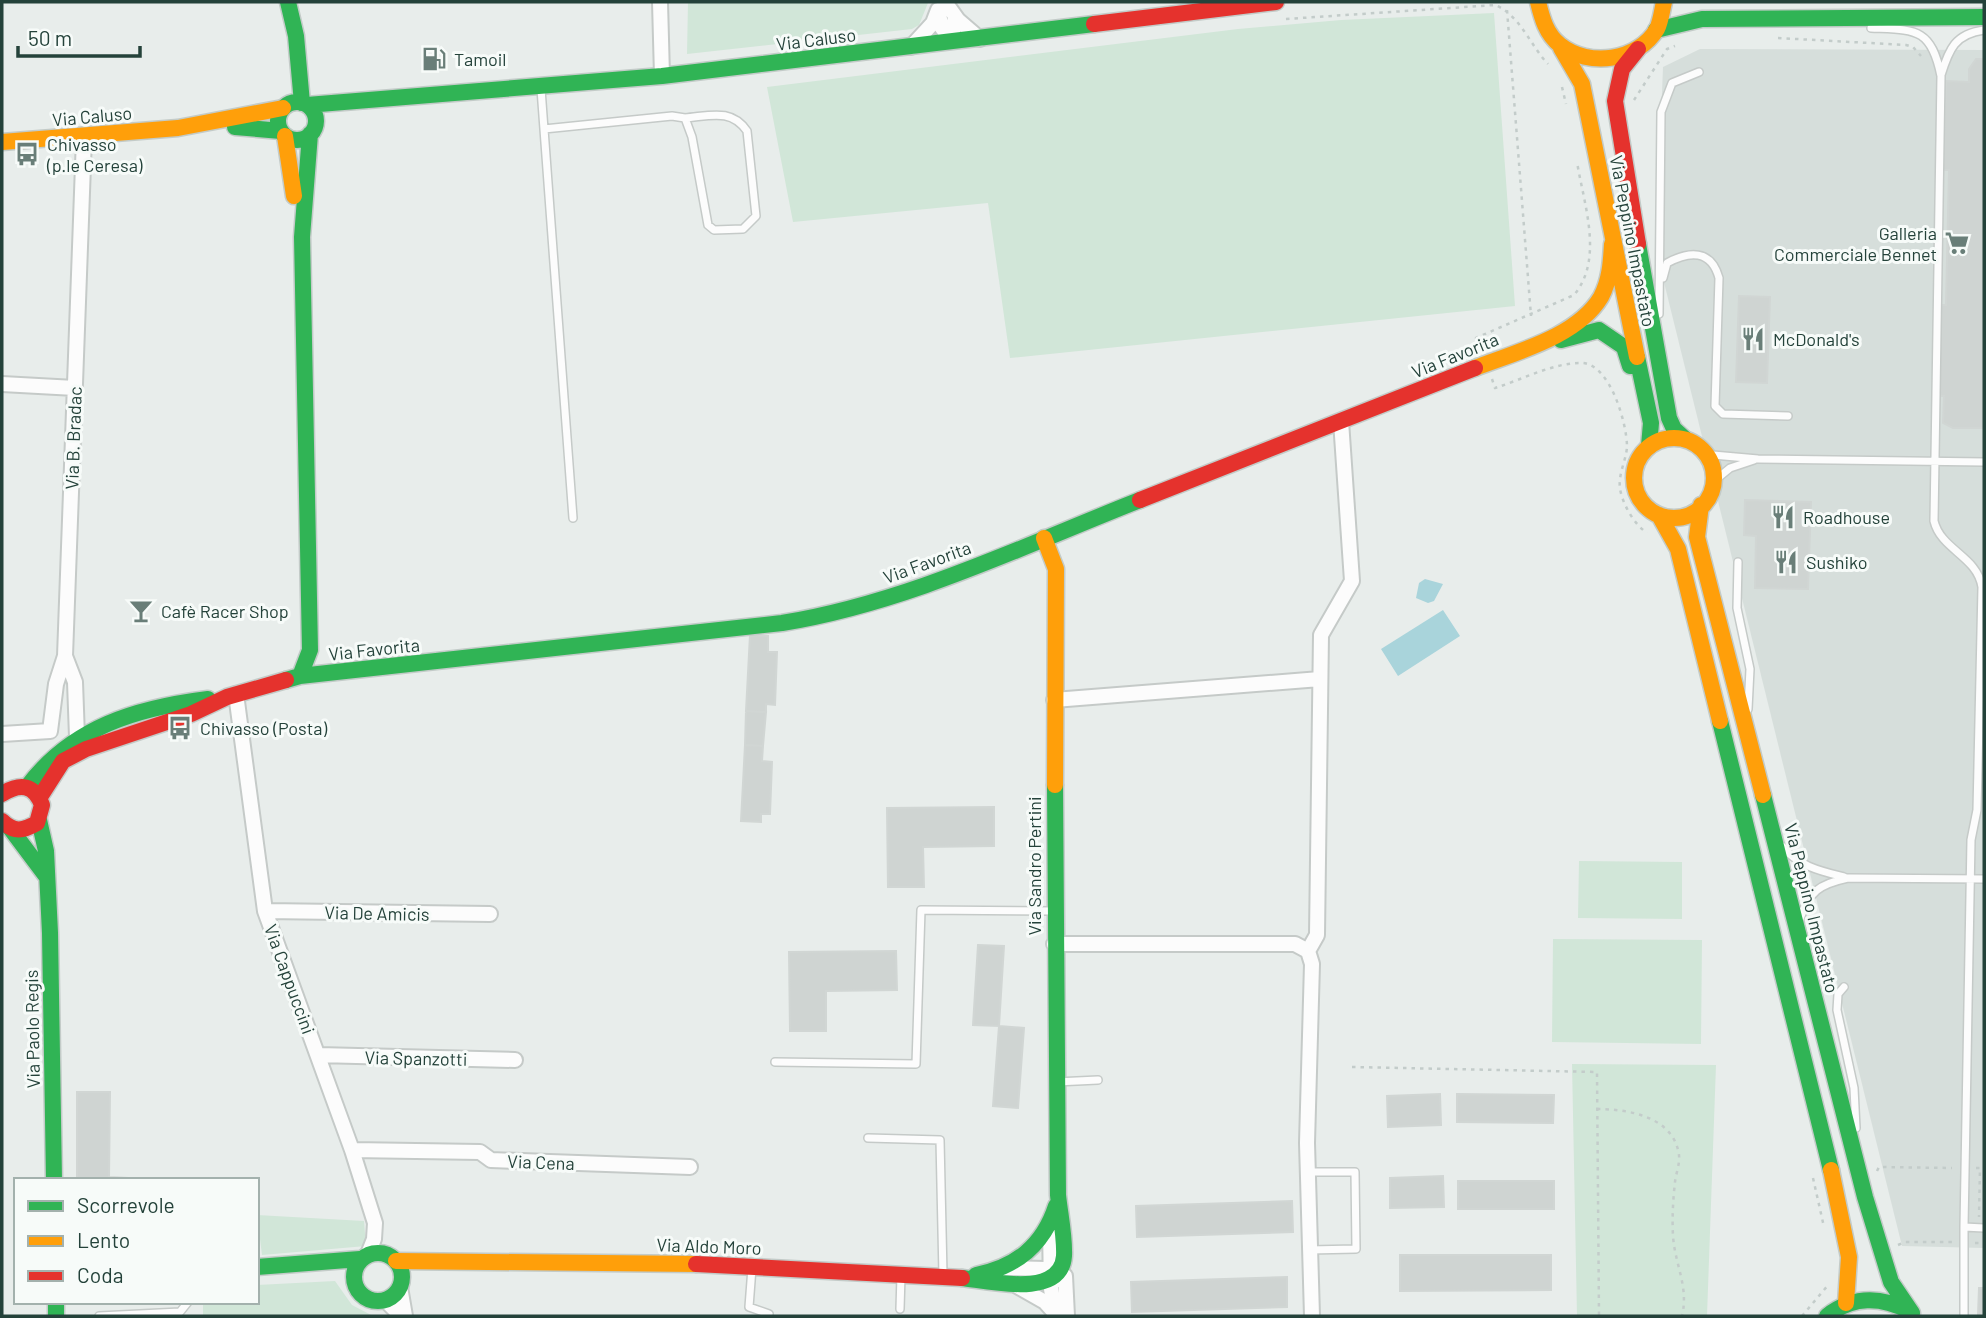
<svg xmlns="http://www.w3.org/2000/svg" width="1986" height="1318" viewBox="0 0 1986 1318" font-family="Barlow,sans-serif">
  <rect width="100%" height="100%" fill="#e8edeb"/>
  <!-- built -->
  <path fill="#d6dedb" d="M1700,49L1984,50V1248L1902,1246L1656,250L1663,67Z"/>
  <!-- green -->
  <path fill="#d1e6d8" d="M688,2H928V3L919,25L912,29L687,54Z
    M1494,13L1515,306L1010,358L988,203L793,222L767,87L1238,29L1341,20Z
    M1579,861L1682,862V919L1578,918Z
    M1553,939L1702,940L1701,1044L1552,1042Z
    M1572,1064L1716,1065L1707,1316H1577Z
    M257,1215L364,1221L366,1246L262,1255Z
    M335,1281L352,1305L373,1316H203V1302H257V1285Z"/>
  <!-- water -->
  <path fill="#a9d4db" d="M1425,579L1443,584L1434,601L1428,603L1416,598L1419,583Z
    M1443,610L1460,636L1398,676L1381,649Z"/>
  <!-- building -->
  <path fill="#cfd4d2" stroke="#d1d6d4" stroke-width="2" d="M1976,59H1984V428H1953L1943,423L1944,396H1939L1941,305H1946L1949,170H1943L1946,81L1969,82V69Z
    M1739,296L1770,297L1767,383L1736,382Z
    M1745,500L1811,502L1808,589L1755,588L1756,536L1744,535Z
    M750,635L768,636V652H777L775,705L766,704V712L746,711Z
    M746,711L766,712L763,746L745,745Z
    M745,745L763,746L762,761L772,762L770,814H761V822L741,821Z
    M994,807V846L923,847L924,887H888L887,808Z
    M978,945L1004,946L999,1026L973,1025Z
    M896,951L897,990L826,991V1031H790L789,952Z
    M999,1026L1024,1028L1018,1108L993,1106Z
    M77,1092H110L109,1177L168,1180H77Z
    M1440,1094L1441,1125L1388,1127L1387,1096Z
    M1457,1094L1554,1095L1553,1123L1457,1122Z
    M1443,1176L1444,1207L1390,1208V1178Z
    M1458,1181H1554V1209H1458Z
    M1292,1201L1293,1232L1137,1237L1136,1206Z
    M1400,1255H1551V1290L1400,1291Z
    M1287,1277V1307L1132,1312L1131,1282Z
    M1979,1288H1984V1315H1978Z"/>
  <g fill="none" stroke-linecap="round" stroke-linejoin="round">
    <!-- lane casing -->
    <g stroke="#c5cac8" stroke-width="10">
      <path id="lane" d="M1871,28C1915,30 1931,27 1941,76L1934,521C1941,550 1977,556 1982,587L1977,810L1971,840L1964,1227L1984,1228
        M1941,75C1949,49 1955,34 1984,30
        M541,89L573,518
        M544,129L672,116L685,118L692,137L708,225L714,230L743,229L756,216L747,131C731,108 710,116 685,118
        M1663,278L1667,263C1689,251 1711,249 1719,278L1715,406L1723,414L1788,416
        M1659,314L1661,112L1672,83L1699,72
        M1702,450L1713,455L1758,459L1984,462
        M1713,482L1730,468L1754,460
        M1738,562L1737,608L1750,669L1748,709
        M1782,846C1798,866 1820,871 1844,877
        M1800,919C1809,891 1820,884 1848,878L1984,879
        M1844,987L1838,994L1837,1010L1854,1088L1856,1128
        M775,1062L916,1064L921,910L1054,911
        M1056,1082L1098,1080
        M868,1138L940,1140L943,1275
        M1308,1172H1355L1356,1249L1309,1250
        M752,1268L749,1307L769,1314
        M900,1309L901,1275
        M99,1316L180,1312L188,1302
        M1964,1316V1227"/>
    </g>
    <!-- street casing -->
    <g stroke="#c5cac8" stroke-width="18">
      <path id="street" d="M660,2L662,76
        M945,2L958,20L980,39
        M938,10L942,28L952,41L955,16
        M911,47L933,23L938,10
        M2,384L75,388
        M236,694L265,911L352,1150L375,1223L374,1239L368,1254
        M1054,700L1320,679
        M2,734L50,731L56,684L65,656
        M77,737L75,682L65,656L84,138
        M265,911L490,914
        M1054,944H1295L1308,951
        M318,1055L515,1060
        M352,1150L480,1152L491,1160L690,1167
        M1050,1226L1051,1289L1056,1316
        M1005,1268L1045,1269L1065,1283
        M1065,1276L1067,1316
        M1017,1286L1045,1302L1054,1312
        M400,1287L405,1316
        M385,1300L401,1316
        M1312,1316L1307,1143L1312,964L1308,951L1317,935L1321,635L1352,581L1341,421"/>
    </g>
    <!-- fast casing -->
    <g stroke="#c3cbc8" stroke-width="19">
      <path id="fast" d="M288,2L296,36L302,103
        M1656,30L1702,19L1984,17
        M278 121a19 19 0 1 1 38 0a19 19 0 1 1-38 0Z
        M307,105L662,76L1094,24
        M235,127L281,131
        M1638,244L1669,418L1674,429L1685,439
        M1561,340L1599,330L1624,347L1630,366
        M1637,357L1651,423L1649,446
        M300,676L782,623C906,603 1023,546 1140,500
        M286,680L300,676L310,650L302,237L310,134
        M1720,721L1831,1170
        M27,787C72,727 136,708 208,699
        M1763,795L1865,1197L1891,1282L1912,1313
        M39,820L46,851L50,933L54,1180
        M10,828L46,876
        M354 1277a24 24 0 1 1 48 0a24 24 0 1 1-48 0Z
        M257,1267L360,1259
        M976,1275C1016,1267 1043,1246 1056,1206
        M962,1278C989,1281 1061,1299 1064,1256C1065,1237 1060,1214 1058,1195L1055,785
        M56,1302V1316
        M1827,1316C1853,1296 1880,1296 1909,1311"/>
    </g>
    <!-- slow casing -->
    <g stroke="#c3cbc8" stroke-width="19">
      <path id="slow" d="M1538,2C1542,18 1546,34 1560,45C1589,68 1638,61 1657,29C1661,21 1662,10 1664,2
        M1561,48L1582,84L1637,357
        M285,136L294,196
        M2,142L178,128L283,108
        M1475,368C1516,352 1577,337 1601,297C1610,280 1611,262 1612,244
        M1634 478a40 40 0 1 1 80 0a40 40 0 1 1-80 0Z
        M1701,505L1697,537L1763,795
        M1659,515L1678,549L1720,721
        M1044,538L1056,569L1055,785
        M1831,1170L1849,1257L1846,1303
        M396,1261L696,1264"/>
    </g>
    <!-- jam casing -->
    <g stroke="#c3cbc8" stroke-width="19">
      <path id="jam" d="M1094,24L1276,2
        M1638,49L1622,69L1615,101L1638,244
        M1140,500L1475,368
        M2,794C20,783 34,784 42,805L37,823C23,831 14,833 2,821
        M40,797L63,761L86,749L191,714L227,697L286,680
        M696,1264L962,1278"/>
    </g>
    <!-- path -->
    <path stroke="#c3ccca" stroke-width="2.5" stroke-dasharray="3.5 5" stroke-linecap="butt" d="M1507,10L1531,316
      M1286,19L1495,5C1520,15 1530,45 1548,64
      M1778,38L1906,45L1913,47L1921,56
      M1562,87L1566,104
      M1634,100L1667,49L1675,46
      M1479,347L1476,338L1574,295C1604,259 1584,205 1577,162
      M1492,379L1495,388C1521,380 1555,362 1582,363C1610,364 1627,423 1627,447C1626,461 1618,474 1620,489C1623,505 1634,524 1647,533
      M1352,1067L1597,1072L1599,1316
      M1597,1109C1629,1109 1674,1117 1679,1155C1680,1164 1676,1173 1675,1182C1673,1200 1672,1218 1673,1236C1675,1265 1689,1287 1682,1316
      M1976,1168H1980L1979,1217
      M1877,1171L1879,1167L1952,1168
      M1813,1178L1824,1227
      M1975,1243H1984
      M1898,1245L1905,1242H1954
      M1802,1316L1829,1284"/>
    <!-- lane -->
    <use href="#lane" stroke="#fcfcfc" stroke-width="7"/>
    <!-- street -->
    <use href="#street" stroke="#fcfcfc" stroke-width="14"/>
    <!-- fast -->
    <use href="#fast" stroke="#30b455" stroke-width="16"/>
    <!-- slow -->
    <use href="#slow" stroke="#ff9f0a" stroke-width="16"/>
    <!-- jam -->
    <use href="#jam" stroke="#e5322d" stroke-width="16"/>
  </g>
  <!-- icons -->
  <defs>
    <g id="fuel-bare" transform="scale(1.89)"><path d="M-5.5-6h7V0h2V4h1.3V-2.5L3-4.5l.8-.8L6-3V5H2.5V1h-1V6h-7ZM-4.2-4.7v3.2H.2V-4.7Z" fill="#697e78" stroke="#f7fbf9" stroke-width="2.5" paint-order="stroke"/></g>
    <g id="bus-bare" transform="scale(1.89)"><path d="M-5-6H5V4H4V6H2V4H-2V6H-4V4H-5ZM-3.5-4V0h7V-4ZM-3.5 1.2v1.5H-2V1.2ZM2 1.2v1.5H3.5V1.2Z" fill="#697e78" stroke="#f7fbf9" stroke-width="2.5" paint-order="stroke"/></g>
    <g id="supermarket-bare" transform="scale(1.89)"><path d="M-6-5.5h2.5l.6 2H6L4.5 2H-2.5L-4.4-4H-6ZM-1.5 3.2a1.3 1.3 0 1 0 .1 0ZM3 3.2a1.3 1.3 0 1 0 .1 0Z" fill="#697e78" stroke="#f7fbf9" stroke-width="2.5" paint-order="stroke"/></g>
    <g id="restaurant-bare" transform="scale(1.89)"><path d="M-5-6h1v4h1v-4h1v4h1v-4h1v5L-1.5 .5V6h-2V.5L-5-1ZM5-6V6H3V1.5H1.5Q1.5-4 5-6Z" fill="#697e78" stroke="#f7fbf9" stroke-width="2.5" paint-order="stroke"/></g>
    <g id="bar-bare" transform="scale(1.89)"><path d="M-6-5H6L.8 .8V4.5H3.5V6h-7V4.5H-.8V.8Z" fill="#697e78" stroke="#f7fbf9" stroke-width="2.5" paint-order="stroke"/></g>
  </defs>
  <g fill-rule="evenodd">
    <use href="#fuel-bare" x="434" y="59"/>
    <use href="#bus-bare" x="27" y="154"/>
    <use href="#supermarket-bare" x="1957" y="243"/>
    <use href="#restaurant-bare" x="1753" y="339"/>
    <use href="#restaurant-bare" x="1783" y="517"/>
    <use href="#restaurant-bare" x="1786" y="562"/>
    <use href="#bar-bare" x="141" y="611"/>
    <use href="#bus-bare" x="180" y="728"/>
  </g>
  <g text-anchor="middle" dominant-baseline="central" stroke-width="6" stroke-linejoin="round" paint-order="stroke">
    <!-- street labels -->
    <g font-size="18" fill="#24423a" stroke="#f7fbf9">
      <text transform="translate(816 39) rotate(-7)">Via Caluso</text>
      <text transform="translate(92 116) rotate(-5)">Via Caluso</text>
      <text transform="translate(1633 241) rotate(79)">Via Peppino Impastato</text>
      <text transform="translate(1455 355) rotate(-22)">Via Favorita</text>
      <text transform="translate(73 438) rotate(-88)">Via B. Bradac</text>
      <text transform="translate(927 562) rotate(-20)">Via Favorita</text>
      <text transform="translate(374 649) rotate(-6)">Via Favorita</text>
      <text transform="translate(1034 866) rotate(-90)">Via Sandro Pertini</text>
      <text transform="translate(1812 908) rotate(76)">Via Peppino Impastato</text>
      <text transform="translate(377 913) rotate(1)">Via De Amicis</text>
      <text transform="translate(290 979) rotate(70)">Via Cappuccini</text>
      <text transform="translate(32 1029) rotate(-91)">Via Paolo Regis</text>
      <text transform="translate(416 1058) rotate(1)">Via Spanzotti</text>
      <text transform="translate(541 1162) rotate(2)">Via Cena</text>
      <text transform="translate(709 1246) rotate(2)">Via Aldo Moro</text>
    </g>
    <!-- poi labels -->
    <g font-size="18" fill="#24423a" stroke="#f7fbf9" text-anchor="start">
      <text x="454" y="59">Tamoil</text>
      <text x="47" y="144">Chivasso<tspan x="47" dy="21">(p.le Ceresa)</tspan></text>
      <text x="1937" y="233" text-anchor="end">Galleria<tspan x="1937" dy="21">Commerciale Bennet</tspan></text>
      <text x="1773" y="339">McDonald's</text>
      <text x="1803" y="517">Roadhouse</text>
      <text x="1806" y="562">Sushiko</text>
      <text x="161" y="611">Cafè Racer Shop</text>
      <text x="200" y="728">Chivasso (Posta)</text>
    </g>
  </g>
  <!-- border -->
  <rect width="1986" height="1318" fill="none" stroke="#24423a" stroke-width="7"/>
  <!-- legend -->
  <rect x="14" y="1178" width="245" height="126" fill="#f7fbf9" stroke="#a3b1ad" stroke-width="2"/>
  <rect x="28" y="1201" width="35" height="10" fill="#30b455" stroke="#a3b1ad" stroke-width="2"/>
  <text x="77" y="1213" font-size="21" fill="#24423a">Scorrevole</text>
  <rect x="28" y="1236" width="35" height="10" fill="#ff9f0a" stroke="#a3b1ad" stroke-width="2"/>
  <text x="77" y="1248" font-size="21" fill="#24423a">Lento</text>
  <rect x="28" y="1271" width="35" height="10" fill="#e5322d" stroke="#a3b1ad" stroke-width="2"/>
  <text x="77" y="1283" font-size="21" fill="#24423a">Coda</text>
  <!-- scale -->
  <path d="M18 46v10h122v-10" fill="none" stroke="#24423a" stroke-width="3.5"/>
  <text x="28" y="46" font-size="21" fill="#24423a" stroke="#f7fbf9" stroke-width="5" paint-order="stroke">50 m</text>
</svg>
